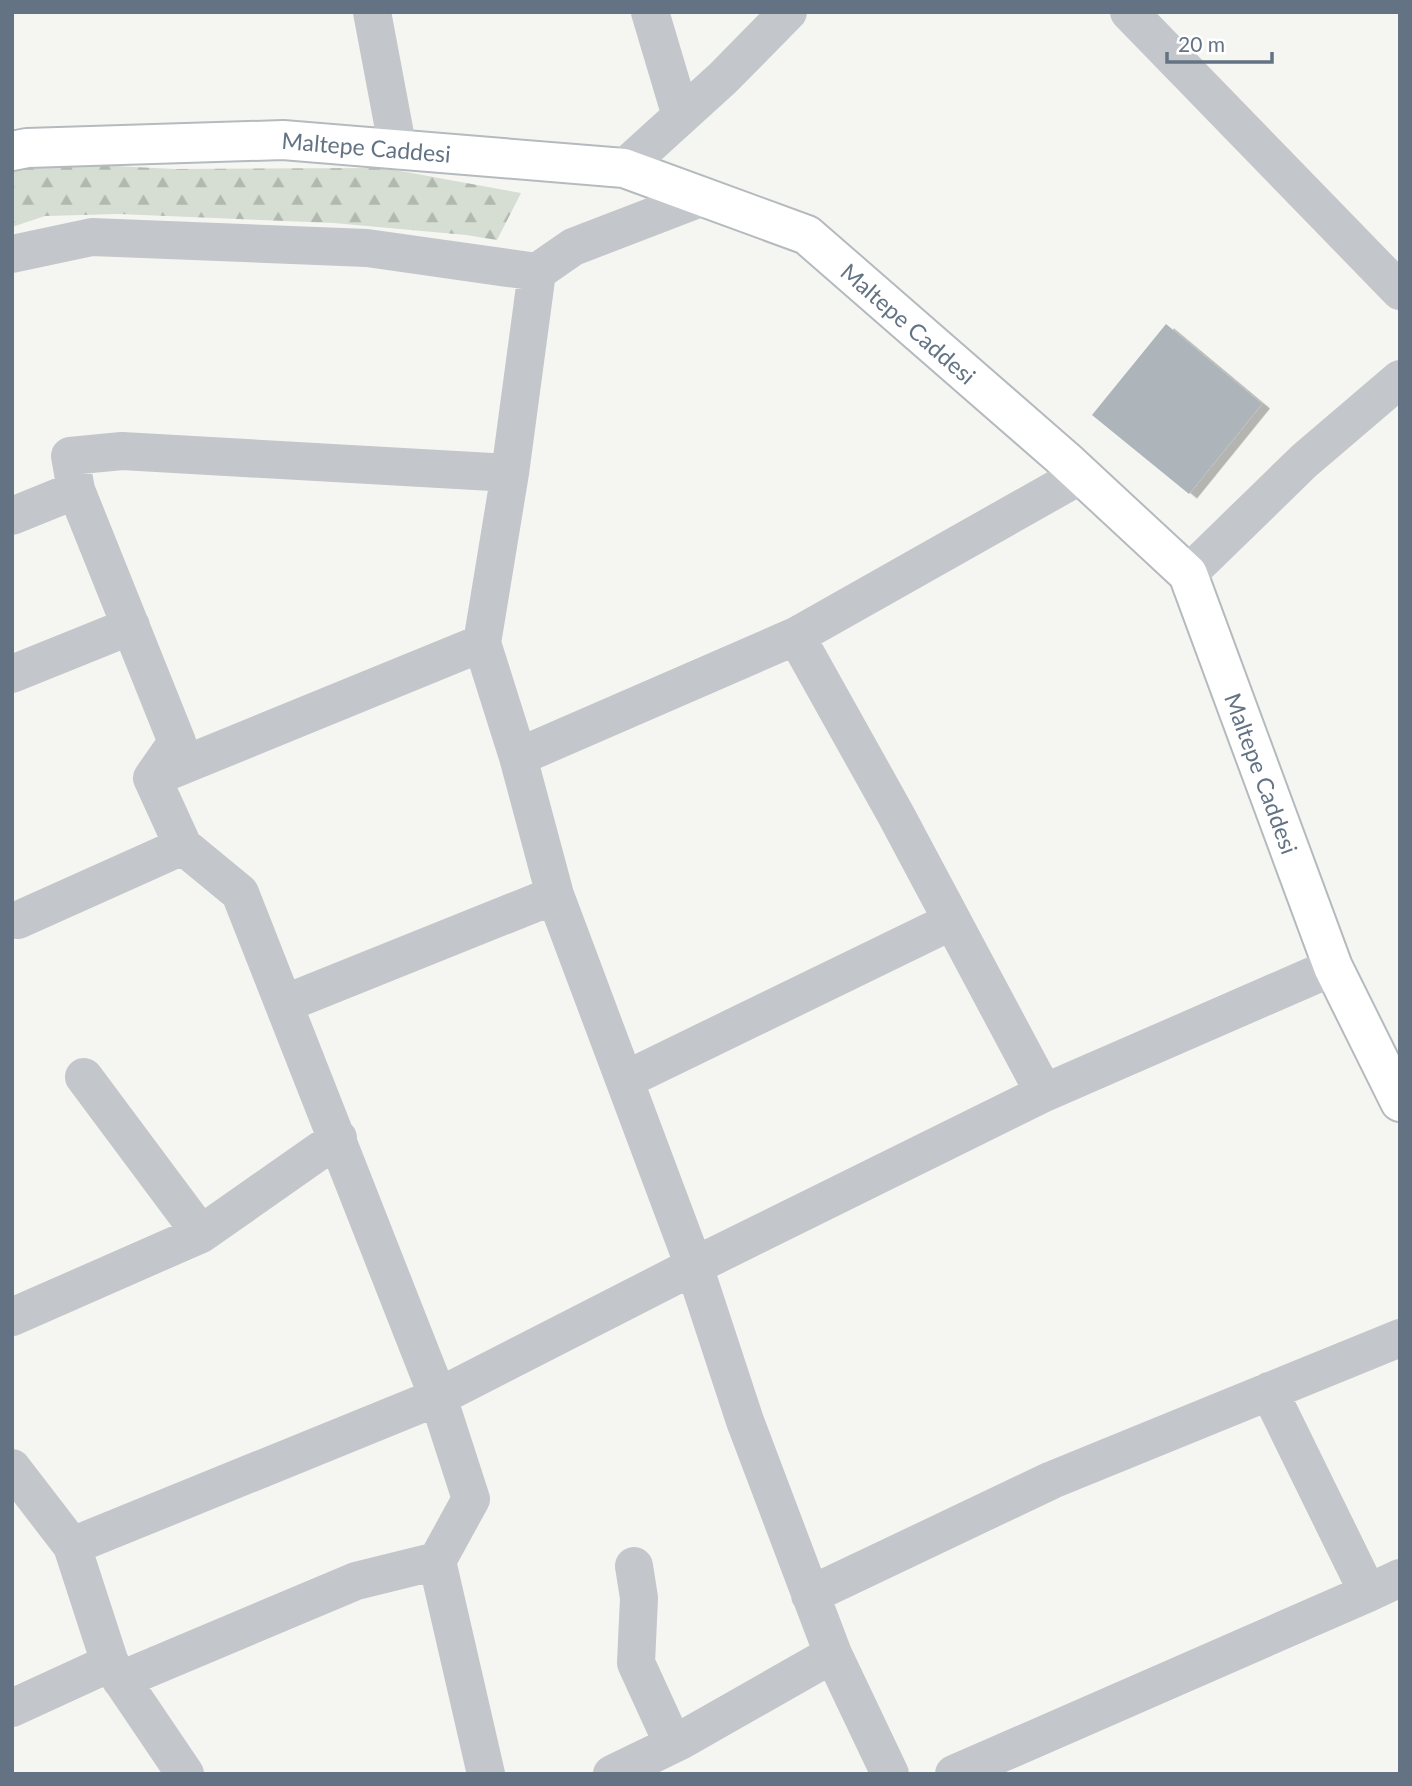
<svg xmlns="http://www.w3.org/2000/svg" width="1412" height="1786" viewBox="0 0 1412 1786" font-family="Lato,sans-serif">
  <defs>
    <pattern id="forest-firs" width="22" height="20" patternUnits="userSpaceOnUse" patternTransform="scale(1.75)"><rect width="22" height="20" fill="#d6ddd2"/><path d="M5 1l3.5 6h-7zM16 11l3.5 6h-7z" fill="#b1b8b0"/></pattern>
    <filter id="shadow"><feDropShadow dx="8" dy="4.5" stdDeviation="0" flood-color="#0004"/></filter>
  </defs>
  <rect width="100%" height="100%" fill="#f5f6f1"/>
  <!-- forest -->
  <path fill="url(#forest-firs)" d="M36,162L174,169L384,168L521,193L497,240L466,235L334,223L119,214L45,216L12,227V167Z"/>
  <!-- building -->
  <path fill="#adb4ba" filter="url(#shadow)" d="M1166,324L1262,404L1189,494L1092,415Z"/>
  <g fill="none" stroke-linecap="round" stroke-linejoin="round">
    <!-- secondary casing -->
    <g stroke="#b5babf" stroke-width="42">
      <g id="secondary">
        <path id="s1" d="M12,151L27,148L283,140L624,168L807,235L1064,459L1188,574L1333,967L1400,1102"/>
      </g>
    </g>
    <!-- street -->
    <path stroke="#c3c6ca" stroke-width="38" d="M372,12L398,150
      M650,12L681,116
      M1129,12L1400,291
      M624,168L723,78L788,12
      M703,197L573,247L537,272L510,473L482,643L518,757L555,895L694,1266L745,1421L833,1654L890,1774
      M12,254L92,237L367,248L537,272
      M12,516L76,490
      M1188,574L1304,461L1400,379
      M796,636L896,815L1044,1093
      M12,674L131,626
      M518,757L796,636L1081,475
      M152,778L482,643
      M18,920L183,846
      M284,1004L555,895
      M84,1077L201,1234
      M625,1080L952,921
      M12,1317L201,1234L338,1138
      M12,1468L72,1546L110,1663L185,1774
      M72,1546L438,1397L694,1266L1044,1093L1333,967
      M634,1566L639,1598L636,1663L673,1744
      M1368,1593L1400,1578
      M810,1595L1052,1480L1400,1338
      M121,1680L356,1581L437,1561
      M12,1708L110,1663
      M486,1774L437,1561L471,1499L438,1397L240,893L183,846L152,778L177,742L76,490L70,456L122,451L510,473
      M612,1774L680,1741L833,1654
      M954,1774L1368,1593L1269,1391"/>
    <!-- secondary -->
    <use href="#secondary" stroke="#fff" stroke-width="38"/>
  </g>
  <g text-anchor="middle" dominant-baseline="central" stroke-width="7" stroke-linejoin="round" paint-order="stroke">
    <!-- street labels -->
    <g font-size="23" fill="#637384" stroke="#fff">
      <text stroke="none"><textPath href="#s1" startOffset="355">Maltepe Caddesi</textPath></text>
      <text stroke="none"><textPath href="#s1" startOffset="943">Maltepe Caddesi</textPath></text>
      <text stroke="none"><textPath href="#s1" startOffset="1531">Maltepe Caddesi</textPath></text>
    </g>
  </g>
  <!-- border -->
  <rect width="1412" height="1786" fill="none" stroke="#637384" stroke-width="28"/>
  <!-- scale -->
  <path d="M1167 52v10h105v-10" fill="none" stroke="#637384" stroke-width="3.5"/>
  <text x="1178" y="52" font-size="21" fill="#637384" stroke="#ffffff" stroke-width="5" paint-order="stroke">20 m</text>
</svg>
